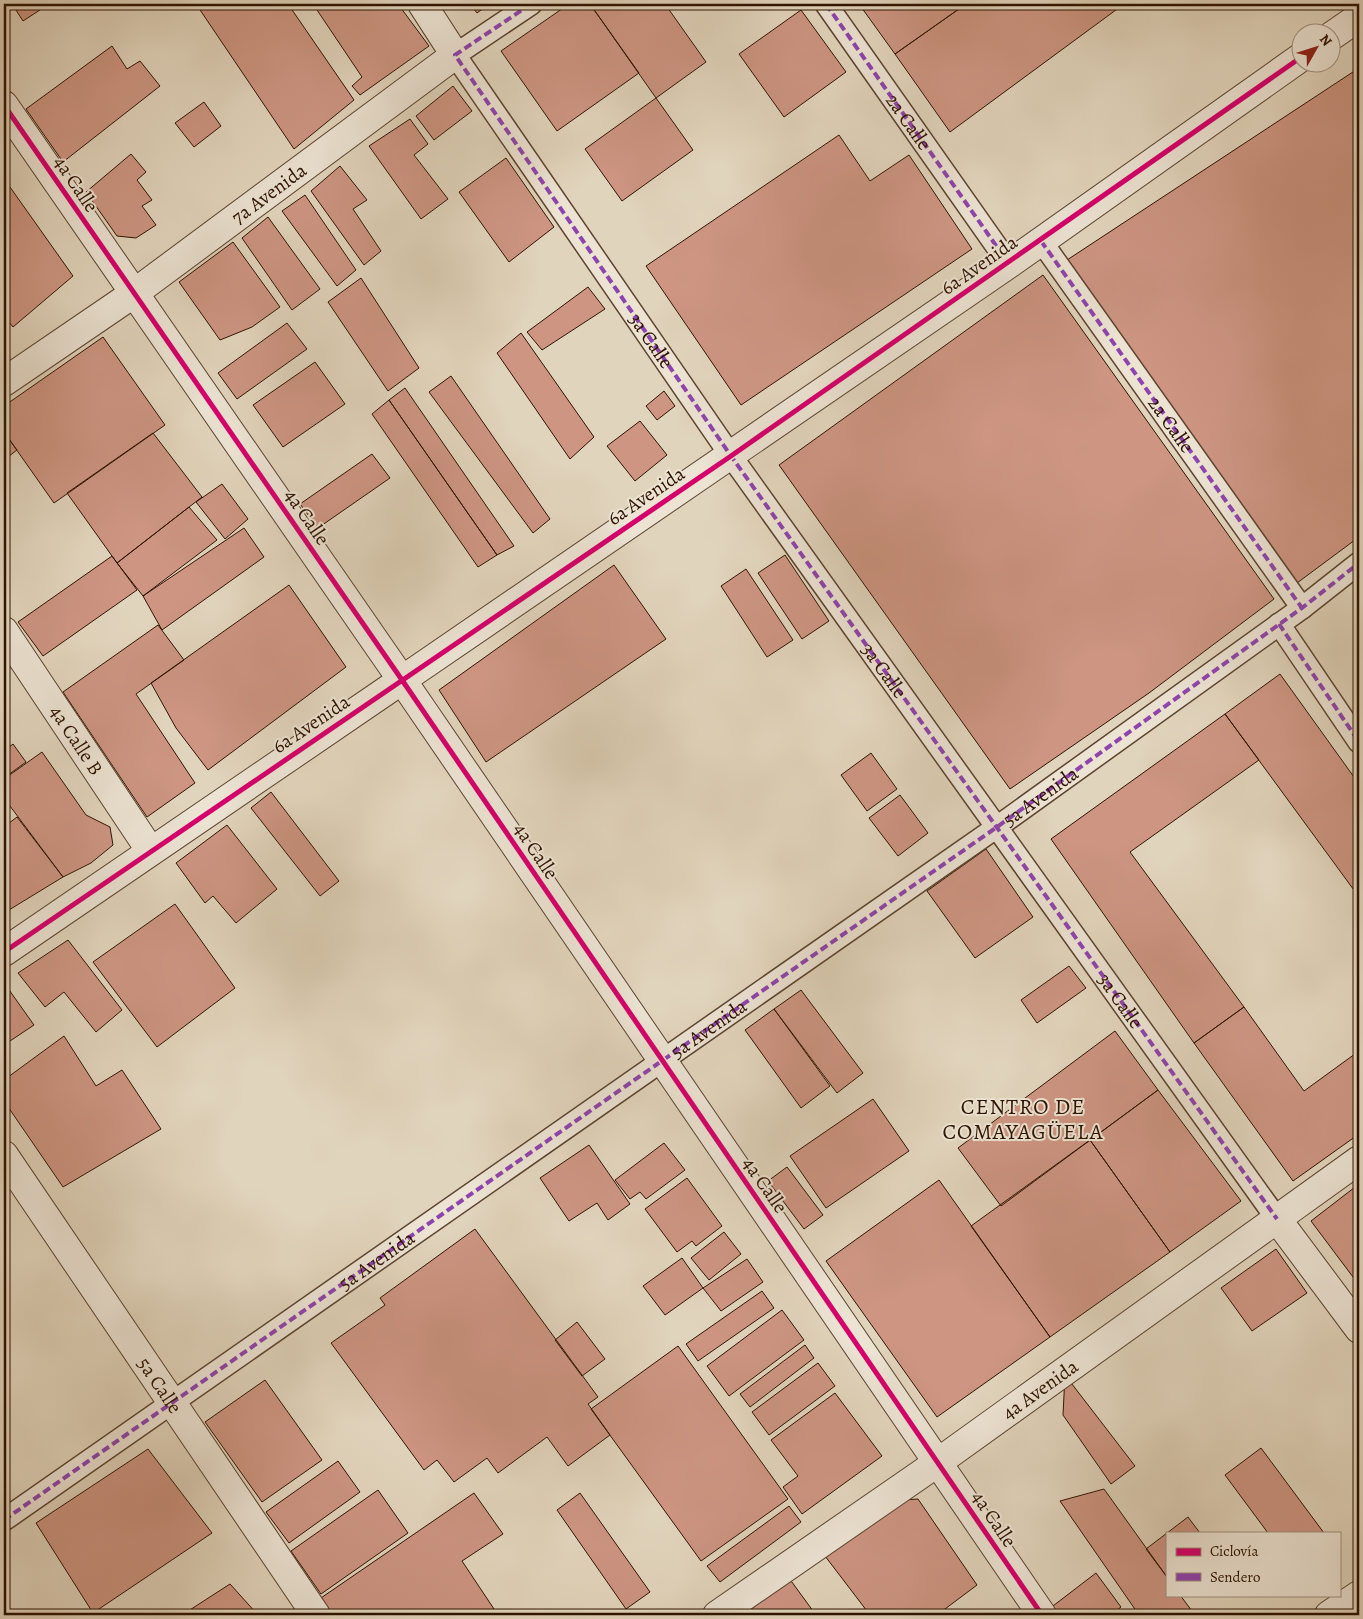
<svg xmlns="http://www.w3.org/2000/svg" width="1363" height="1619" viewBox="0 0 1363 1619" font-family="Alegreya,serif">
  <rect width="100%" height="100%" fill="#e1d4bc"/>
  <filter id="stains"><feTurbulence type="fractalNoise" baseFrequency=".004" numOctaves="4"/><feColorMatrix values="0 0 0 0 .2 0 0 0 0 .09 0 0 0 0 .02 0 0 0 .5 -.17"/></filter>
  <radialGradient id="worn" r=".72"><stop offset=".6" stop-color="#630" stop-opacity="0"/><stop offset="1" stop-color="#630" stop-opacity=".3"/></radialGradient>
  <!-- building -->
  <path fill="#cd9582" stroke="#2f1401" d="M12,4H44L46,6L23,21Z
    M196,4H288L354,100L294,149Z
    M313,4H398L429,46L360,95L352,86L362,77Z
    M470,4H489L477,13Z
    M569,4H590L639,73L557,131L501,51Z
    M590,4H665L706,62L656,98Z
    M859,4H966L895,54Z
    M966,4H1124L950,132L895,54Z
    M801,10L846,72L784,117L739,54Z
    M112,46L127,69L140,61L160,86L63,162L26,109Z
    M1359,68V537L1297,583L1067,260Z
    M453,86L472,111L434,140L416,116Z
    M656,98L693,150L622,201L585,149Z
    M204,102L221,126L194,147L175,123Z
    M410,119L428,144L414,155L448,199L421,219L369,146Z
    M839,135L870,181L909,155L972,249L741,405L646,266Z
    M131,154L146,172L137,180L152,200L142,206L156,225L136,238L117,236L86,192Z
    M506,158L554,227L509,262L459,192Z
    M340,166L367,200L353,209L381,251L364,265L311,191Z
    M5,180L73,276L13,327L4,316V254L7,252L4,248Z
    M305,195L356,270L337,286L282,211Z
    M268,217L320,289L292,310L242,238Z
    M233,242L280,307L252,327L220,340L179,282Z
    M1043,275L1274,599L1149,693L1010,789L779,465Z
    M361,278L419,368L388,391L328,302Z
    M588,287L605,309L542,350L527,332Z
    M287,323L307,349L237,399L218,373Z
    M521,333L594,437L570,459L497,353Z
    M103,337L165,425L54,503L4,432V406Z
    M315,362L345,404L283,447L253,405Z
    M451,376L550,519L533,533L429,392Z
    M405,388L514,546L497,555L389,400Z
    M664,391L675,406L657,420L646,406Z
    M389,400L497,555L478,567L372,414Z
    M640,421L667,455L635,481L607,446Z
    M4,432L17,450L4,460Z
    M153,433L202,497L117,563L67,493Z
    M372,454L390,478L318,528L300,504Z
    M222,484L248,519L225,539L196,502Z
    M189,507L217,540L143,596L117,563Z
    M244,528L264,557L162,630L143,596Z
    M785,555L829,621L802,639L758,573Z
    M112,556L137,590L43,656L18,622Z
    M614,565L666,639L486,762L439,690Z
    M746,569L793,640L767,657L721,586Z
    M289,585L346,667L208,770L176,728L151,683Z
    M158,625L184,660L136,694L195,783L147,817L63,692Z
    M1280,674L1359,784V897L1225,714Z
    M1225,714L1259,760L1130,852L1244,1007L1194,1043L1051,839Z
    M13,744L26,762L4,778V751Z
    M42,752L86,815L110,827L113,845L91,863L63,877L4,798V779Z
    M871,753L897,789L867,811L841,775Z
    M271,792L339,881L320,896L251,808Z
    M900,795L928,833L898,856L869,818Z
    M17,817L63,877L4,913V827Z
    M227,825L277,889L236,923L213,896L205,903L176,863Z
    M986,849L1033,917L975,958L927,891Z
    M175,904L235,988L157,1047L93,962Z
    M68,940L122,1010L96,1032L64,992L45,1007L18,973Z
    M1069,966L1086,988L1037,1023L1021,1000Z
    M7,987L34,1025L4,1045V990Z
    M801,990L863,1073L837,1093L774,1009Z
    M1244,1007L1304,1091L1359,1051V1134L1293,1181L1194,1043Z
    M774,1009L830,1086L801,1108L745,1030Z
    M1115,1031L1158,1090L1001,1206L958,1148Z
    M64,1036L96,1086L122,1070L161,1129L63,1187L4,1101V1080Z
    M1158,1090L1241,1201L1170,1252L1090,1140Z
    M873,1099L909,1151L826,1208L790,1156Z
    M1090,1140L1170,1252L1050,1337L971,1226Z
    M664,1143L685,1170L646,1199L640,1192L630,1199L615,1180Z
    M589,1145L630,1204L608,1220L597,1203L569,1221L540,1178Z
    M787,1167L823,1215L804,1229L768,1181Z
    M687,1178L722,1226L696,1246L692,1241L677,1252L645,1209Z
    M939,1180L1050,1337L937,1417L826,1261Z
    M1359,1184V1285L1311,1221Z
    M475,1229L598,1397L588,1404L610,1435L568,1466L547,1437L498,1473L487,1458L454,1482L437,1460L424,1470L331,1343L385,1305L380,1298Z
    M724,1232L741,1254L709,1280L691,1258Z
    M1276,1249L1307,1293L1252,1331L1221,1288Z
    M682,1258L703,1288L665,1315L643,1286Z
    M747,1259L763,1282L721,1311L703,1288Z
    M762,1291L774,1308L698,1361L686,1344Z
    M782,1310L804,1340L729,1396L707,1366Z
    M577,1322L605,1359L582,1376L555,1340Z
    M805,1345L814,1358L750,1407L740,1394Z
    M678,1346L788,1499L701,1561L591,1409Z
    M818,1363L835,1386L769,1435L752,1412Z
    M1065,1375L1135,1466L1111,1484L1063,1415Z
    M265,1380L322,1460L262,1502L205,1422Z
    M835,1393L882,1456L802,1514L783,1487L798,1476L771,1440Z
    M1261,1448L1324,1533H1268L1225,1475Z
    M148,1449L212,1533L93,1613L36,1523Z
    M338,1461L360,1492L289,1543L266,1512Z
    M1104,1489L1167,1577V1595H1180L1195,1615H1139L1060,1501Z
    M378,1490L408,1533L321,1594L291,1551Z
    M474,1493L503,1534L462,1561L498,1615H328L318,1600Z
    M580,1493L650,1592L626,1609L557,1510Z
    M918,1499L977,1585L937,1615H870L825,1556L902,1500Z
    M789,1506L801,1522L720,1582L707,1566Z
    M1188,1517L1200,1533H1167Z
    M1167,1533V1577L1146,1549Z
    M1096,1573L1121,1607L1110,1615H1054L1049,1609Z
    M786,1574L816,1615H757L747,1603Z
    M230,1584L258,1615H182Z"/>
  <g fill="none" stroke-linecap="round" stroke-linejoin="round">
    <!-- pedestrian casing -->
    <g stroke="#5c4430" stroke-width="24">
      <g id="pedestrian">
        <path d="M531,4L455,55L731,456L1277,1219"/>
        <path d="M826,4L1009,264"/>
        <path id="s1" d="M1041,241L1302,608"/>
        <path d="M1279,624L1359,742"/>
        <path id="s2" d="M4,1520L997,827L1302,608L1359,563"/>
      </g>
    </g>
    <!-- minor casing -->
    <g stroke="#5c4430" stroke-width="30">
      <g id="minor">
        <path id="s3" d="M133,294L455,55L422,4"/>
        <path id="s4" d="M4,631L150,850"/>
        <path d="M4,952L402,680"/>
        <path d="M1277,1219L1359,1329"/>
        <path id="s5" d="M717,1615L937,1463L1359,1160"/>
      </g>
    </g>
    <!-- tertiary casing -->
    <g stroke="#5c4430" stroke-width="30">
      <g id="tertiary">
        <path d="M1330,37L1359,17"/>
        <path d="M4,105L402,680L1042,1615"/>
        <path d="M4,382L133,294"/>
        <path d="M402,680L1009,264L1300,58"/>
        <path id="s6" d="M4,1155L316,1615"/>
        <path d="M1329,1615L1359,1595"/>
      </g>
    </g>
    <!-- pedestrian -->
    <use href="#pedestrian" stroke="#ece3d3" stroke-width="21"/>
    <!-- minor -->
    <use href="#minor" stroke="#ece3d3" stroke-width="28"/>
    <!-- tertiary -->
    <use href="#tertiary" stroke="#ece3d3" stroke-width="28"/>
    <!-- quiet -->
    <g stroke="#8e44ad" stroke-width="4" stroke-dasharray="8 4" stroke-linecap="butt">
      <path id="s7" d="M531,4L455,55L731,456L1277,1219"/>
      <path id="s8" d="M826,4L1009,264"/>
      <path d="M1041,241L1302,608"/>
      <path d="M1279,624L1359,742"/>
      <path d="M4,1520L997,827L1302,608L1359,563"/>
    </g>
    <!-- cycleway casing -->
    <g stroke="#ece3d3" stroke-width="8">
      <path id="cycleway" d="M4,105L402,680L1042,1615
        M4,952L731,456L1300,58"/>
    </g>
    <!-- cycleway -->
    <use href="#cycleway" stroke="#d6006c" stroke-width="5"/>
  </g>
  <g text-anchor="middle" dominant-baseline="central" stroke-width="4" stroke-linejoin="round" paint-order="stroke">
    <!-- street labels -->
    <g font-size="20" fill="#2f1401" stroke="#ece3d3">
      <text stroke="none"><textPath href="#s8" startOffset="144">2a Calle</textPath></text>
      <text transform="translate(76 184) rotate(56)">4a Calle</text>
      <text stroke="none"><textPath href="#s3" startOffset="169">7a Avenida</textPath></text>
      <text transform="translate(979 265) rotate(-35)">6a Avenida</text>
      <text stroke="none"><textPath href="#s7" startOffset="438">3a Calle</textPath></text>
      <text stroke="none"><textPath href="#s1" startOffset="225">2a Calle</textPath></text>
      <text transform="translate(646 496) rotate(-34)">6a Avenida</text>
      <text transform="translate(307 517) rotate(55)">4a Calle</text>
      <text stroke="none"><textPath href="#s7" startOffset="842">3a Calle</textPath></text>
      <text transform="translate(311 724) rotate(-34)">6a Avenida</text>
      <text stroke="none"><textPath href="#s4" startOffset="131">4a Calle B</textPath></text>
      <text stroke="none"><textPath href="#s2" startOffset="1264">5a Avenida</textPath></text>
      <text transform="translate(536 851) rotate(56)">4a Calle</text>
      <text stroke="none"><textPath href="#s7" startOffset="1248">3a Calle</textPath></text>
      <text stroke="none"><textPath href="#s2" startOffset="859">5a Avenida</textPath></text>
      <text transform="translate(765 1185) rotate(55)">4a Calle</text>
      <text stroke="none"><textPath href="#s2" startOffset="454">5a Avenida</textPath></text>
      <text stroke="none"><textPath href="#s6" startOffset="278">5a Calle</textPath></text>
      <text stroke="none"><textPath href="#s5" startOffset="394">4a Avenida</textPath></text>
      <text transform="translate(994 1519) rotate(56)">4a Calle</text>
    </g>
    <!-- quarter labels -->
    <g font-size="22" letter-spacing="1" fill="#2f1401" stroke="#ece3d3">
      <text x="1023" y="1107">CENTRO DE<tspan x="1023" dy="25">COMAYAGÜELA</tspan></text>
    </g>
  </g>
  <!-- margin -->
  <rect width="1363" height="1619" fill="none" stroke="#e1d4bc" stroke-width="20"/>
  <rect x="5" y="5" width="1353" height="1609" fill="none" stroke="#2f1401" stroke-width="2.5"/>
  <rect x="10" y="10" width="1343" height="1599" fill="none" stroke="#2f1401"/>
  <!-- legend -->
  <rect x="1166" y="1532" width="175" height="65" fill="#ece3d3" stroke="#a0907f"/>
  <rect x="1176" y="1548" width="25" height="8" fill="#d6006c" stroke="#a0907f"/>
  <text x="1210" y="1556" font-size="15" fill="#2f1401">Ciclovía</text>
  <rect x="1176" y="1573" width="25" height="8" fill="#8e44ad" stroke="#a0907f"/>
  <text x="1210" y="1582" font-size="15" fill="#2f1401">Sendero</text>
  <!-- north arrow -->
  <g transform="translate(1316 48) rotate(51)"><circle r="24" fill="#ece3d3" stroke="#a0907f"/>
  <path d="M0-4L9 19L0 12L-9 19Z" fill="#8f2418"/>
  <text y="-8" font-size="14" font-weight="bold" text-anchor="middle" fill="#2f1401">N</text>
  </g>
  <rect width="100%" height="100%" filter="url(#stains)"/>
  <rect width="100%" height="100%" fill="url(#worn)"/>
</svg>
